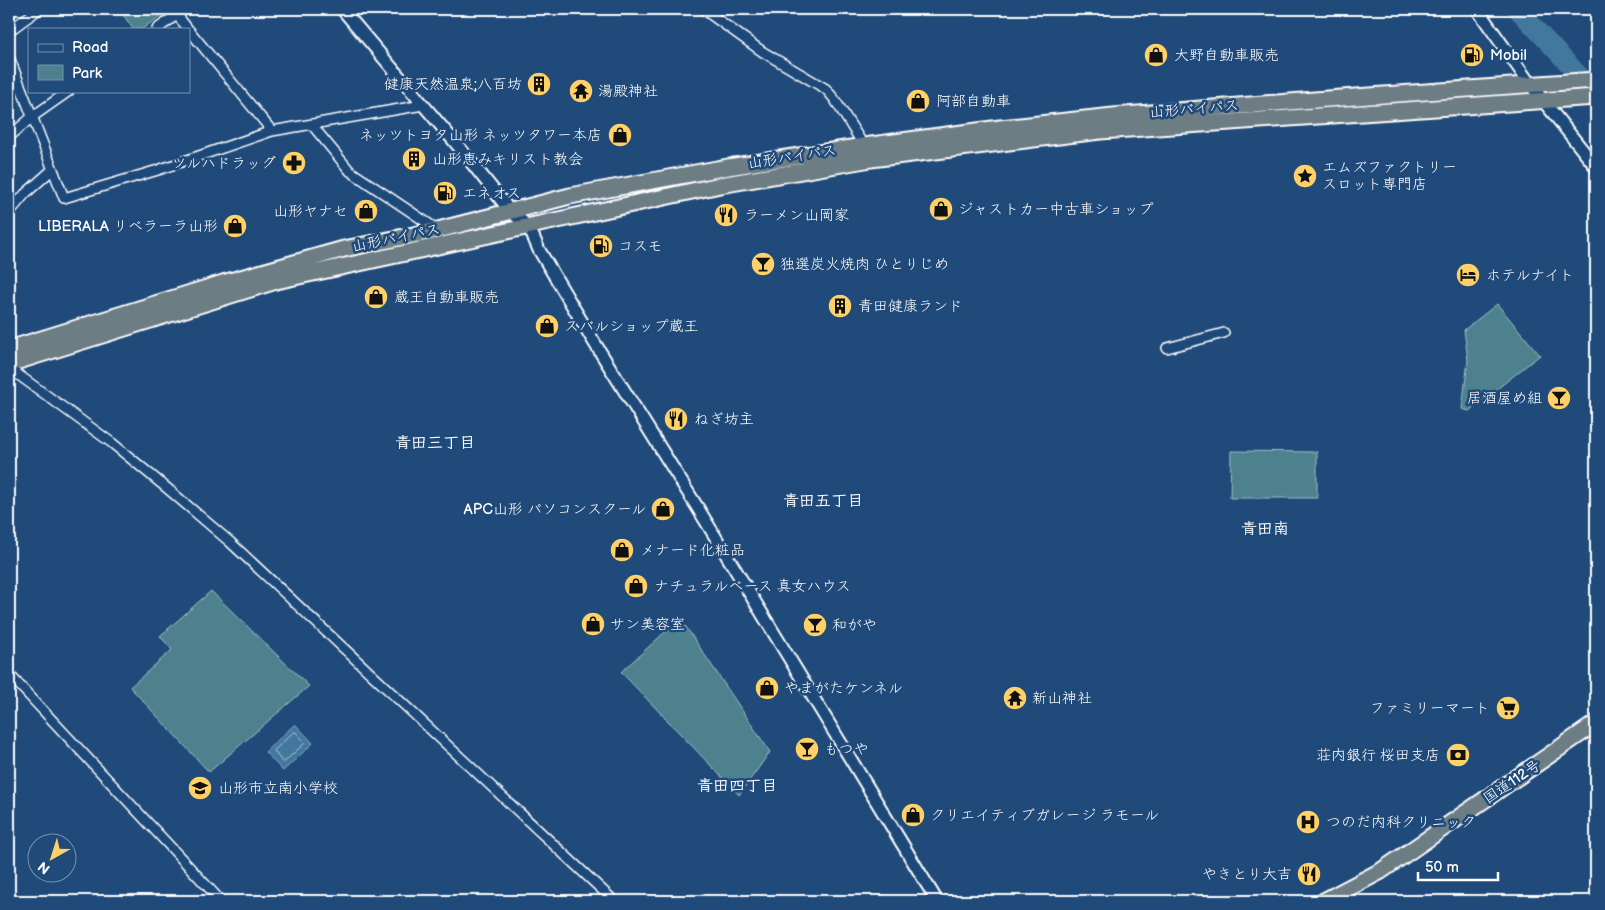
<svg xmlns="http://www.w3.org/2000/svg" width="1605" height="910" viewBox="0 0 1605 910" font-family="'Balsamiq Sans','Klee One',sans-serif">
  <rect width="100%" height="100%" fill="#1f4a7a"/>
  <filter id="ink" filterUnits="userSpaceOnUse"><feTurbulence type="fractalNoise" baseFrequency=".02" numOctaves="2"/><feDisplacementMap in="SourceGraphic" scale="10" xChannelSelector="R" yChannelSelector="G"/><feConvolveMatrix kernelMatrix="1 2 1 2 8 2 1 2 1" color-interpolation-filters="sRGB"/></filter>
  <g filter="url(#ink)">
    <!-- green -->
    <path fill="#4d818d" stroke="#a6c0c6" d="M119,9H170L142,29H133Z
      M1497,304L1540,355L1469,411L1462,409L1468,360L1464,330Z
      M1231,451L1317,452V498H1230Z
      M211,591L309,686L209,772L130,687L172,650L160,636Z
      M675,623L686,627L770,752L739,795L621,672Z"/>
    <!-- water -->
    <path fill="#42779e" stroke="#8eadc5" d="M295,724L313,743L283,771L265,752Z"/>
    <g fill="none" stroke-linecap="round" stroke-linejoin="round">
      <!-- shore -->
      <path stroke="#b3c9d8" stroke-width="1" d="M294,732L297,733L305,743L283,763L274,751Z"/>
      <!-- river -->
      <path stroke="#42779e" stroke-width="19" d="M1517,9L1591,88"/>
      <!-- minor casing -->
      <g stroke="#fff" stroke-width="12">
        <path id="minor" d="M703,9L763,52L826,89L835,100L864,146
          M177,15L188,29
          M157,29L185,9
          M189,30L272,131
          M9,31L39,9
          M9,57L64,198L158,170L272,131L423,105
          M312,125L350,171L438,230
          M9,137L32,117L69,91
          M9,213L25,194L53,169
          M1167,348L1224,333
          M9,368L112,443L168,489L230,542L614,901
          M9,674L221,901"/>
      </g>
      <!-- tertiary casing -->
      <g stroke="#fff" stroke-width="15">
        <path id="tertiary" d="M342,9L459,147L510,211L529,227L539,250L594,342L699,510L937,901
          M1477,9L1530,84L1596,167"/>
      </g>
      <!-- trunk casing -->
      <g stroke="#fff" stroke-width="19">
        <path id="trunk" d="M9,349L223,283L344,249L438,230L570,196L728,167L864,146L1000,128L1113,116L1327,99L1596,80
          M9,364L276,281L720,185L871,159L1100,131L1596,97
          M1324,901L1381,871L1596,723"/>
      </g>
      <!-- minor -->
      <use href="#minor" stroke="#1f4a7a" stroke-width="9"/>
      <!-- tertiary -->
      <use href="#tertiary" stroke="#1f4a7a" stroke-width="11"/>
      <!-- trunk -->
      <use href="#trunk" stroke="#6d7d84" stroke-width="15"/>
    </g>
  </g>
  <!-- icons -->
  <defs>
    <g id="shop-disc" transform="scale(1.25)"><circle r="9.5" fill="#ffd166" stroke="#1f4a7a"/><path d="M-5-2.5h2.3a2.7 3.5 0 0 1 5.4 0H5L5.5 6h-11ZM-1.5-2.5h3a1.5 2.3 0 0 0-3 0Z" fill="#111"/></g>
    <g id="fuel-disc" transform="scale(1.25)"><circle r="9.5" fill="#ffd166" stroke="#1f4a7a"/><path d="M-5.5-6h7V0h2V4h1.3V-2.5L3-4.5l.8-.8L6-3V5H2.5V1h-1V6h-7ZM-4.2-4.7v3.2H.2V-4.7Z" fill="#111"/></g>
    <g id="building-disc" transform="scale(1.25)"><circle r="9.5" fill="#ffd166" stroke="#1f4a7a"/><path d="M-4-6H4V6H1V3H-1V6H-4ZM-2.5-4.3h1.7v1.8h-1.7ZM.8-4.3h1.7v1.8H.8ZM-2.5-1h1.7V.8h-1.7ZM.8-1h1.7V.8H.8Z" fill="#111"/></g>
    <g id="temple-disc" transform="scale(1.25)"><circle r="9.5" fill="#ffd166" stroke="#1f4a7a"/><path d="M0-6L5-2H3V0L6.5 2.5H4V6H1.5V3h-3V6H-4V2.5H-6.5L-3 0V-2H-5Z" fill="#111"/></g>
    <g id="pharmacy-disc" transform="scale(1.25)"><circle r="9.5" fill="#ffd166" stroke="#1f4a7a"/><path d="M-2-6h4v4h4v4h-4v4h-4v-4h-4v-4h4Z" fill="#111"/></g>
    <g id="sight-disc" transform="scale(1.25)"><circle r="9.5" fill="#ffd166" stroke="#1f4a7a"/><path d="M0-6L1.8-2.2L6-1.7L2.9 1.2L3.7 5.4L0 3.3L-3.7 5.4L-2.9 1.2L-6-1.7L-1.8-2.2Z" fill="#111"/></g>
    <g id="restaurant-disc" transform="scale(1.25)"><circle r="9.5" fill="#ffd166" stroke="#1f4a7a"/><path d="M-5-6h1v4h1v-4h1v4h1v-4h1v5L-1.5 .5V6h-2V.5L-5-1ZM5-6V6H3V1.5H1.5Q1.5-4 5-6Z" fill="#111"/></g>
    <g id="bar-disc" transform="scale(1.25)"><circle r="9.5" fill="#ffd166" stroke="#1f4a7a"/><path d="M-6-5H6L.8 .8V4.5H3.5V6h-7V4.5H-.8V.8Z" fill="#111"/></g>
    <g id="hotel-disc" transform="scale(1.25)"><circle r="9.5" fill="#ffd166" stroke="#1f4a7a"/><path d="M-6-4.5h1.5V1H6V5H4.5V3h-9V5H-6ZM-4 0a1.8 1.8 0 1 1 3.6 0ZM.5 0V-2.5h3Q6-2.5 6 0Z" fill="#111"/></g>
    <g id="supermarket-disc" transform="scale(1.25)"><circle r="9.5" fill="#ffd166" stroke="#1f4a7a"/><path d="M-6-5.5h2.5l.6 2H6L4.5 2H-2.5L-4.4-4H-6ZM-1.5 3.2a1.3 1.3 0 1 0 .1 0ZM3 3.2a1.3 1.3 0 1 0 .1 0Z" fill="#111"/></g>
    <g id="bank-disc" transform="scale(1.25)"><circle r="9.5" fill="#ffd166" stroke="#1f4a7a"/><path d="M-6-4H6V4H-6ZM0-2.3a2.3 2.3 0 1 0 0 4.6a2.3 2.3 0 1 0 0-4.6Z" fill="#111"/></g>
    <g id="school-disc" transform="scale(1.25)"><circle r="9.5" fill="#ffd166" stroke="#1f4a7a"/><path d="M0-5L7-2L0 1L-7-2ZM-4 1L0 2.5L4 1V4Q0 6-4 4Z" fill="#111"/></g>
    <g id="hospital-disc" transform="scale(1.25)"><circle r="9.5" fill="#ffd166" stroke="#1f4a7a"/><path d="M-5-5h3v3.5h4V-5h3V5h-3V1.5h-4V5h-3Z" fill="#111"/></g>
  </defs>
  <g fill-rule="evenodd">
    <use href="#shop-disc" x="1156" y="55"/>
    <use href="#fuel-disc" x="1472" y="55"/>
    <use href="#building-disc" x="539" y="84"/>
    <use href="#temple-disc" x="581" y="91"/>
    <use href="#shop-disc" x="918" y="101"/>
    <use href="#shop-disc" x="620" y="135"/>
    <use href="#building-disc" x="414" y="159"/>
    <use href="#pharmacy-disc" x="294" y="163"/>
    <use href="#sight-disc" x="1305" y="176"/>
    <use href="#fuel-disc" x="445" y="193"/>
    <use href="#shop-disc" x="941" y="209"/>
    <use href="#shop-disc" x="366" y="211"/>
    <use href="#restaurant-disc" x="726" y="215"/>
    <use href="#shop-disc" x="235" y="226"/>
    <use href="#fuel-disc" x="601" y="246"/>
    <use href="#bar-disc" x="763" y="264"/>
    <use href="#hotel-disc" x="1468" y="275"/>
    <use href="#shop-disc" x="376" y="297"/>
    <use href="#building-disc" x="840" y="306"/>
    <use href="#shop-disc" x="547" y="326"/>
    <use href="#bar-disc" x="1559" y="398"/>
    <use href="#restaurant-disc" x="676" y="419"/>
    <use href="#shop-disc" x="663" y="509"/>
    <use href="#shop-disc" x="622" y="550"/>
    <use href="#shop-disc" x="636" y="586"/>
    <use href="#shop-disc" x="593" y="624"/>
    <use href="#bar-disc" x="815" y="625"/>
    <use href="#shop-disc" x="767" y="688"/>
    <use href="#temple-disc" x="1015" y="698"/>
    <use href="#supermarket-disc" x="1508" y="708"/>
    <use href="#bar-disc" x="807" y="749"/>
    <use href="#bank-disc" x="1458" y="755"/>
    <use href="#school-disc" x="200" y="788"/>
    <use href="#shop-disc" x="913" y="815"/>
    <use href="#hospital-disc" x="1308" y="822"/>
    <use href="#restaurant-disc" x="1309" y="874"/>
  </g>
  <g text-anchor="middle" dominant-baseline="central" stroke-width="5" stroke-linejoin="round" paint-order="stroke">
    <!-- poi labels -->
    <g font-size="15" fill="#fff" stroke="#1f4a7a" text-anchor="start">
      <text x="1174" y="55">大野自動車販売</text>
      <text x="1490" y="55">Mobil</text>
      <text x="522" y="84" text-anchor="end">健康天然温泉;八百坊</text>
      <text x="598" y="91">湯殿神社</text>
      <text x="936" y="101">阿部自動車</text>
      <text x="602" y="135" text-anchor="end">ネッツトヨタ山形 ネッツタワー本店</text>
      <text x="432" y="159">山形恵みキリスト教会</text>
      <text x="276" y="163" text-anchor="end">ツルハドラッグ</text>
      <text x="1322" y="167">エムズファクトリー<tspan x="1322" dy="17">スロット専門店</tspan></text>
      <text x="462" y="193">エネオス</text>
      <text x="958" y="209">ジャストカー中古車ショップ</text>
      <text x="348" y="211" text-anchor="end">山形ヤナセ</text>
      <text x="744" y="215">ラーメン山岡家</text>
      <text x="218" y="226" text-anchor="end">LIBERALA リベラーラ山形</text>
      <text x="618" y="246">コスモ</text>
      <text x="780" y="264">独選炭火焼肉 ひとりじめ</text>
      <text x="1486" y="275">ホテルナイト</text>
      <text x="394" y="297">蔵王自動車販売</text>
      <text x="858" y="306">青田健康ランド</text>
      <text x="564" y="326">スバルショップ蔵王</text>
      <text x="1542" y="398" text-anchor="end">居酒屋め組</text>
      <text x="694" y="419">ねぎ坊主</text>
      <text x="646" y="509" text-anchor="end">APC山形 パソコンスクール</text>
      <text x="640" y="550">メナード化粧品</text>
      <text x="654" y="586">ナチュラルベース 真女ハウス</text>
      <text x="610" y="624">サン美容室</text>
      <text x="832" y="625">和がや</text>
      <text x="784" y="688">やまがたケンネル</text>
      <text x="1032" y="698">新山神社</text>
      <text x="1490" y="708" text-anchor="end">ファミリーマート</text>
      <text x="824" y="749">もつや</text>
      <text x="1440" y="755" text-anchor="end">荘内銀行 桜田支店</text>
      <text x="218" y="788">山形市立南小学校</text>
      <text x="930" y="815">クリエイティブガレージ ラモール</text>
      <text x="1326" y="822">つのだ内科クリニック</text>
      <text x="1292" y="874" text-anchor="end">やきとり大吉</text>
    </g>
    <!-- street labels -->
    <g font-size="15" fill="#fff" stroke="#1f4a7a">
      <text transform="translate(1194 109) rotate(-5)">山形バイパス</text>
      <text transform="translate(792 157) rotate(-9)">山形バイパス</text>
      <text transform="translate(396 238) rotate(-12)">山形バイパス</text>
      <text transform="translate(1512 782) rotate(-34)">国道112号</text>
    </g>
    <!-- neighbourhood labels -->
    <g font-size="16" font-weight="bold" fill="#fff" stroke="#1f4a7a">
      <text x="435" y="443">青田三丁目</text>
      <text x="823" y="501">青田五丁目</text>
      <text x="1265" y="529">青田南</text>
      <text x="737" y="786">青田四丁目</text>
    </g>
  </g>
  <!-- margin -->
  <rect width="1605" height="910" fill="none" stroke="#1f4a7a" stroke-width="30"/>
  <rect x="15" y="15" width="1575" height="880" fill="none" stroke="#fff" stroke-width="2" filter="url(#ink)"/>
  <!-- legend -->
  <rect x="28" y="28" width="162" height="65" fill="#1f4a7a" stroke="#7992af"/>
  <rect x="38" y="44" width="25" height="8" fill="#1f4a7a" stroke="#7992af"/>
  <text x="72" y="52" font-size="15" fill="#ffffff">Road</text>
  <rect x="38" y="65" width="25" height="15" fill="#4d818d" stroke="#7992af"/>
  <text x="72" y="78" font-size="15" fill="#ffffff">Park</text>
  <!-- north arrow -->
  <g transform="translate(52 858) rotate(219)"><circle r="24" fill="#1f4a7a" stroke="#7992af"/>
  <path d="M0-4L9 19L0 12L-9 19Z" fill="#ffd166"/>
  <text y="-8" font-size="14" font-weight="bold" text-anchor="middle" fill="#ffffff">N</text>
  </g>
  <!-- scale -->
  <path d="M1418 872v8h80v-8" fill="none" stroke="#ffffff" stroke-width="2.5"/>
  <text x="1425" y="872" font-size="15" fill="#ffffff" stroke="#1f4a7a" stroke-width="4" paint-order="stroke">50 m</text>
</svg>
